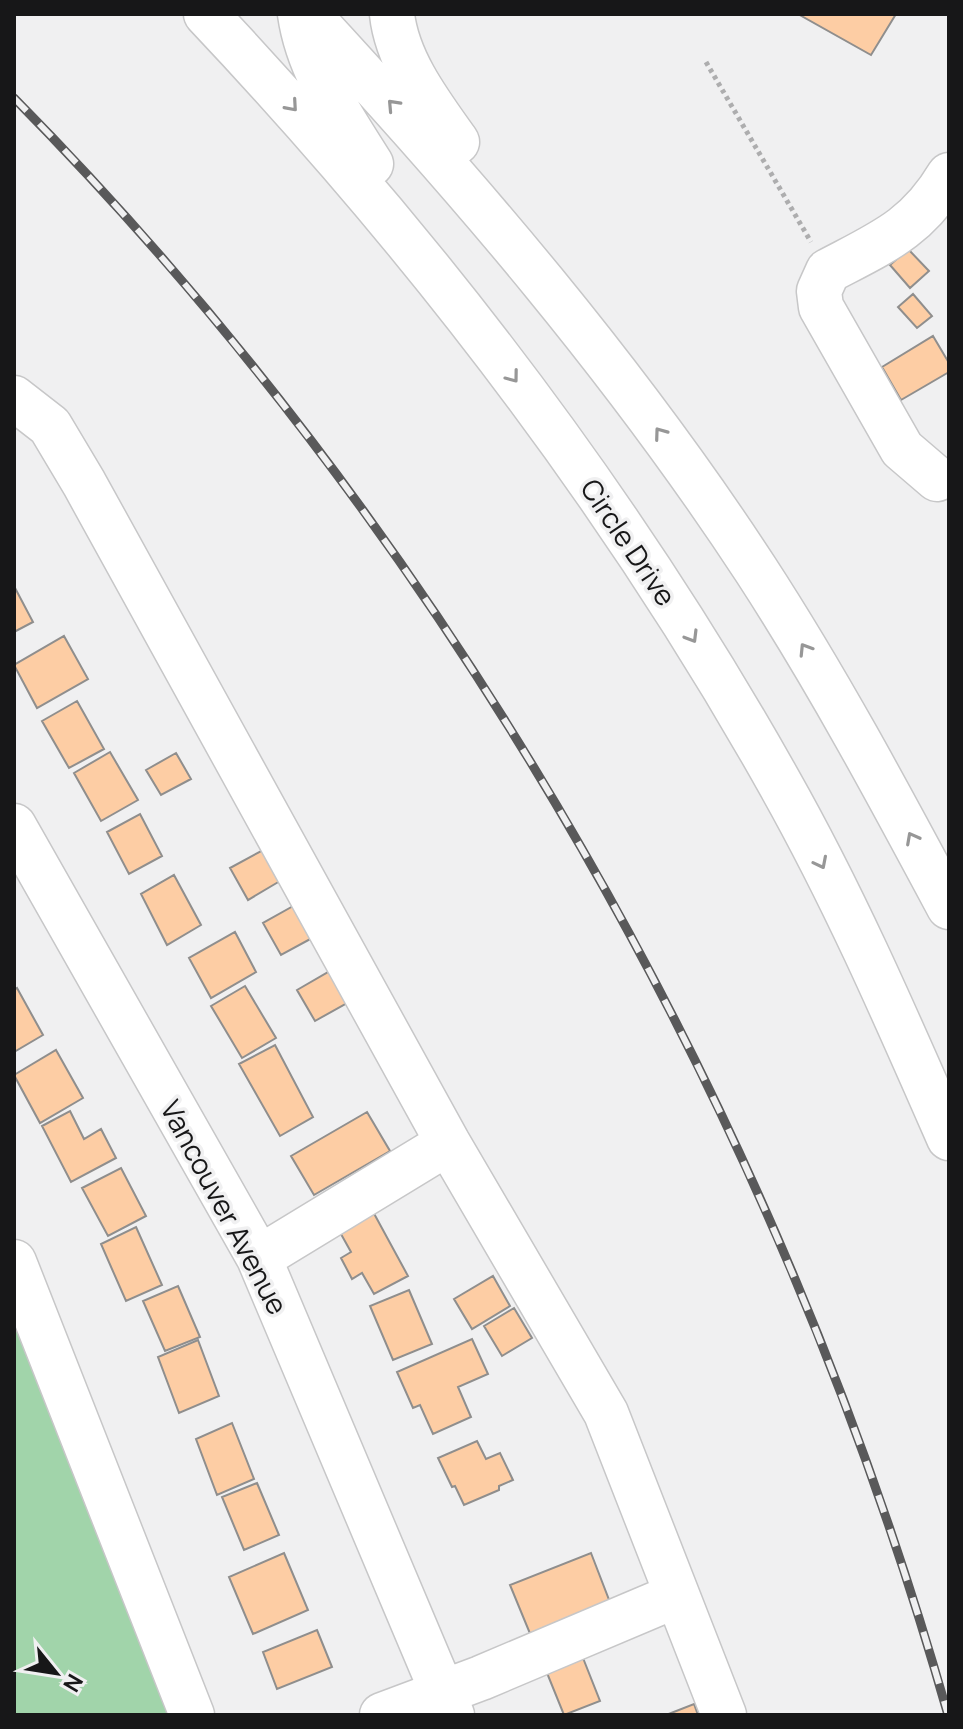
<svg xmlns="http://www.w3.org/2000/svg" width="963" height="1729" viewBox="0 0 963 1729" font-family="Manrope,sans-serif">
  <rect width="100%" height="100%" fill="#f0f0f1"/>
  <!-- green -->
  <path fill="#a1d4aa" d="M14,1285L185,1715H14Z"/>
  <!-- building -->
  <path fill="#fdcda4" stroke="#8f8e8d" stroke-width="2" d="M798,14H896L871,55Z
    M908,249L929,271L910,288L890,265Z
    M913,294L932,316L917,328L898,307Z
    M933,336L949,363V372L901,400L882,367Z
    M14,586L33,622L14,632Z
    M64,636L88,679L37,708L14,665Z
    M77,701L104,749L69,768L42,721Z
    M110,752L138,800L101,821L74,773Z
    M176,753L191,779L161,795L146,770Z
    M140,814L162,856L129,874L107,832Z
    M263,850L280,881L248,900L230,868Z
    M174,875L201,925L167,945L141,894Z
    M295,905L314,937L281,955L263,923Z
    M235,932L256,972L211,998L189,958Z
    M330,971L347,1003L315,1021L297,990Z
    M245,986L276,1038L242,1058L211,1006Z
    M17,988L43,1035L14,1052V990Z
    M275,1045L313,1117L280,1136L239,1064Z
    M56,1050L83,1098L40,1123L14,1075Z
    M70,1111L84,1139L101,1129L116,1158L71,1182L42,1126Z
    M367,1112L390,1151L314,1195L291,1156Z
    M121,1168L146,1216L108,1236L82,1188Z
    M371,1208L408,1276L374,1294L362,1273L352,1279L341,1258L351,1252L337,1227Z
    M136,1227L162,1285L126,1301L101,1244Z
    M493,1276L510,1306L472,1329L454,1299Z
    M178,1286L200,1337L165,1351L143,1301Z
    M409,1290L432,1344L393,1360L370,1306Z
    M514,1308L532,1338L502,1356L484,1326Z
    M472,1339L488,1374L458,1387L471,1417L433,1434L420,1405L413,1408L397,1372Z
    M198,1340L219,1396L179,1413L158,1357Z
    M232,1423L254,1479L217,1495L196,1439Z
    M477,1441L486,1459L500,1453L513,1480L499,1486V1490L464,1505L455,1486L452,1487L438,1458Z
    M257,1483L279,1535L244,1550L222,1497Z
    M284,1553L308,1610L253,1634L229,1577Z
    M591,1553L611,1605L531,1636L510,1585Z
    M317,1630L332,1667L277,1689L263,1652Z
    M583,1658L600,1701L564,1715L547,1673Z
    M694,1704L698,1715H666Z"/>
  <g fill="none" stroke-linecap="round" stroke-linejoin="round">
    <!-- minor casing -->
    <g stroke="#c7c7c8" stroke-width="47">
      <path id="minor" d="M14,398L50,426L84,483L448,1143L606,1413L724,1715
        M937,479L902,449L821,307L819,291L828,271C881,243 917,229 949,175
        M14,826L259,1258L452,1715
        M259,1258L448,1143
        M14,1262L192,1715
        M382,1715L481,1678L675,1596"/>
    </g>
    <!-- highway casing -->
    <g stroke="#c7c7c8" stroke-width="47">
      <path id="highway" d="M206,14C426,247 622,502 779,782C844,897 896,1017 949,1138
        M300,14C308,70 341,116 371,164
        M308,14C470,189 626,371 756,570C827,679 888,793 949,907
        M392,14C397,61 430,104 457,142"/>
    </g>
    <!-- path -->
    <path stroke="#adadae" stroke-width="5" stroke-dasharray="4 4" stroke-linecap="butt" d="M706,62L811,242"/>
    <!-- minor -->
    <use href="#minor" stroke="#fff" stroke-width="44"/>
    <!-- highway -->
    <use href="#highway" stroke="#fff" stroke-width="44"/>
    <!-- rail casing -->
    <g stroke="#59595a" stroke-width="9">
      <path id="rail" d="M14,98C453,543 777,1114 948,1715"/>
    </g>
    <!-- rail -->
    <use href="#rail" stroke="#f0f0f1" stroke-width="6" stroke-dasharray="18" stroke-linecap="butt"/>
  </g>
  <!-- one-way arrows -->
  <defs><path id="oneway-chevron" d="M-2-3.5L2.5 0L-2 3.5" fill="none" stroke-width="1.6" stroke-linecap="round" stroke-linejoin="round" transform="scale(2)"/></defs>
  <g stroke="#979797">
    <use href="#oneway-chevron" transform="translate(393 105) rotate(-133)"/>
    <use href="#oneway-chevron" transform="translate(292 106) rotate(49)"/>
    <use href="#oneway-chevron" transform="translate(513 377) rotate(53)"/>
    <use href="#oneway-chevron" transform="translate(660 433) rotate(-126)"/>
    <use href="#oneway-chevron" transform="translate(692 637) rotate(59)"/>
    <use href="#oneway-chevron" transform="translate(805 649) rotate(-122)"/>
    <use href="#oneway-chevron" transform="translate(912 838) rotate(-118)"/>
    <use href="#oneway-chevron" transform="translate(821 863) rotate(63)"/>
  </g>
  <g text-anchor="middle" dominant-baseline="central" stroke-width="7" stroke-linejoin="round" paint-order="stroke">
    <!-- street labels -->
    <g font-size="28" fill="#171718" stroke="#f0f0f1">
      <text transform="translate(629 542) rotate(56)">Circle Drive</text>
      <text transform="translate(225 1207) rotate(62)">Vancouver Avenue</text>
    </g>
  </g>
  <!-- border -->
  <rect width="963" height="1729" fill="none" stroke="#171718" stroke-width="32"/>
  <!-- north arrow -->
  <g transform="translate(56 1673) rotate(120)" stroke="#f0f0f1" stroke-width="6" paint-order="stroke">
  <path d="M0-6L14 30L0 20L-14 30Z" fill="#171718"/>
  <text y="-12" font-size="22" font-weight="bold" text-anchor="middle" fill="#171718">N</text>
  </g>
</svg>
